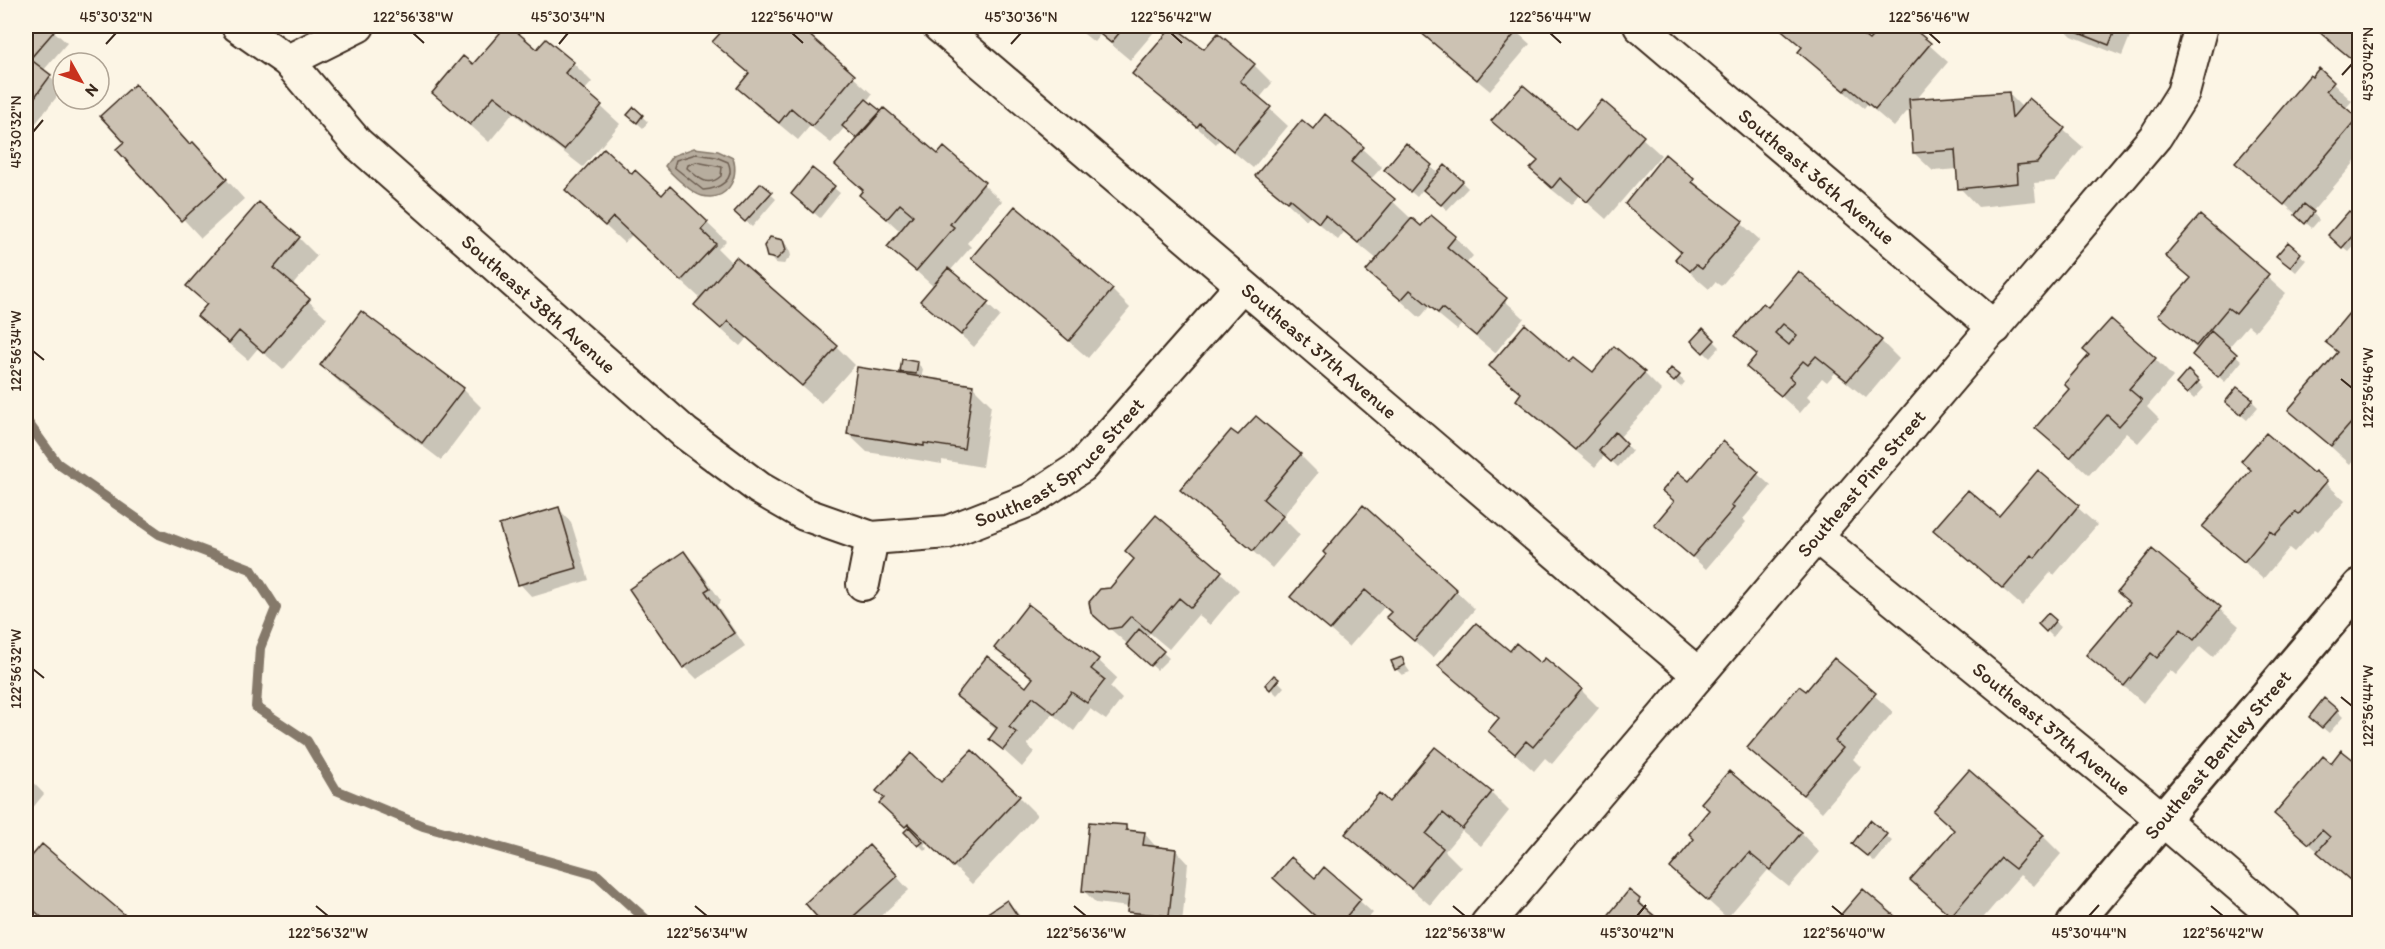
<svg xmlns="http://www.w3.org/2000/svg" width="2385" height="949" viewBox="0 0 2385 949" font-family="Itim,sans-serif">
  <rect width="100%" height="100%" fill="#fcf5e5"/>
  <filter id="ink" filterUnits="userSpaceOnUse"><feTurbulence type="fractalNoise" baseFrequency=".0167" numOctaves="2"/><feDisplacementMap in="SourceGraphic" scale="12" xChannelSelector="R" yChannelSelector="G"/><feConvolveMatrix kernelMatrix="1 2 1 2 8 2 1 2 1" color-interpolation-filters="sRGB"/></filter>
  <g filter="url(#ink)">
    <!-- water -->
    <path fill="#b7ad9e" stroke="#85796b" stroke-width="1.5" d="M694,148L718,151L733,158C740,179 726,202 702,196C693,194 671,174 665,166L672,156Z"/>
    <!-- shadow -->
    <path fill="#0003" d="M26,26H48L67,43L43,71L63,89L36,123L26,115Z
      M508,26L538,51L546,41L573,63L592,82L584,91L620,124L583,167L513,113L489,142L434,93L473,66Z
      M728,26H796L872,94L867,101L881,113L939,156L944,150L1002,201L967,243L971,247L950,271L1000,316L974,347L922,301L934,287L889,247L901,232L861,195L864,191L837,165L859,140L845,127L831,143L810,126L798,140L757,106L739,88L750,75L714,42Z
      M1074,26H1159L1130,60L1100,35L1094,42Z
      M1413,26H1510L1530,44L1490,91Z
      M1779,26H1849L1869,43L1884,26H1908L1948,62L1916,100L2008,93L2023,108L2029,100L2083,147L2055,181L2034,183L2036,201L1978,207L1960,188L1958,169L1933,171L1914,153L1911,107L1894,127L1867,104L1864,108L1818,70L1800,52L1803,48Z
      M2061,26H2134L2122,56L2072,36Z
      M2313,26H2360V67L2324,37Z
      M1204,52L1254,65L1272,83L1259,99L1288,126L1253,168L1219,140L1216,144L1134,73Z
      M2319,71L2352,101L2345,109L2360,122V156L2312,212L2319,220L2312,228L2237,163Z
      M1602,102L1661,155L1606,219L1579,195L1571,205L1550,188L1532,169L1544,165L1493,121L1576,132Z
      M634,109L648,122L643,128L635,121Z
      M1326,116L1382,167L1370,180L1421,228L1455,237L1473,256L1465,265L1524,318L1495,353L1461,325L1457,330L1429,307L1420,318L1368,271L1378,260L1344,232L1338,240L1309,216L1306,220L1257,175L1314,131Z
      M126,142L190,146L211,162L244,199L201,238L118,149Z
      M1406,146L1439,174L1462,182L1468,188L1447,210L1424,188L1417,197L1392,176Z
      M1665,156L1760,240L1721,286L1715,282L1709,289L1695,277L1677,259L1682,253L1627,204Z
      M813,170L840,193L820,218L799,200Z
      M632,176L662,197L670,188L726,241L718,249L732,263L837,347L855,365L821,403L747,338L740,346L714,323L696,305L701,299L632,235L624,243L586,208Z
      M761,185L776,199L752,227L736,212Z
      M2200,217L2286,293L2255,331L2248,325L2228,348L2242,361L2225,382L2200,361L2198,350L2160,315L2191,279L2167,255Z
      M2360,221V240L2349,252L2336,241Z
      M299,238L317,256L292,286L327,318L283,370L258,348L248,360L217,334L199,316L208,306L188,286Z
      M783,241L789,248L791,256L784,264L775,263L769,256Z
      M2288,244L2306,260L2296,272L2284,262Z
      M973,258L1112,290L1130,308L1088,358Z
      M1768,309L1881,341L1899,359L1866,398L1835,373L1827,382L1822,378L1807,396L1811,400L1800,413L1748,367L1757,356L1737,336Z
      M2360,314V452L2350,464L2290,410L2339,353L2327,341Z
      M1703,330L1720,347L1710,358L1693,341Z
      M2155,359L2173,377L2147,407L2159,419L2138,443L2126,433L2089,475L2037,428Z
      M917,363L923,369L921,379L973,387L991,405L982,467L942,460V464L867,452L848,434L907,377L902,371Z
      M1570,364L1593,374L1644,373L1662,391L1619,438L1632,451L1618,467L1605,455L1595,467L1536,418L1518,400L1522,395L1491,366Z
      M322,365L463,389L481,407L441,460L340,383Z
      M1671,370L1685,382L1681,387L1674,381Z
      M2188,373L2204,388L2194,399L2184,390Z
      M2252,401L2258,407L2247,420L2233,408Z
      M1238,437L1300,455L1318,473L1282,517L1300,535L1272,568L1182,490Z
      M1723,443L1771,486L1743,519L1746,522L1706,569L1656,525Z
      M2038,472L2097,525L2054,575L2051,572L2022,606L1935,530L1999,518Z
      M2315,473L2345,501L2318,531L2315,529L2294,552L2289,548L2263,579L2204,526Z
      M559,509L571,522L589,580L532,597L520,584Z
      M2152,551L2239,626L2213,657L2200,646L2176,675L2170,670L2143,703L2088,655L2131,604Z
      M684,553L697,566L721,601L717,605L745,646L697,679L685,667Z
      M1328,555L1456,591L1475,609L1433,658L1388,617L1391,613L1384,607L1349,647L1292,596Z
      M1136,560L1220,572L1239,590L1210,625L1198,615L1169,649L1150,633L1146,637L1169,658L1157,670L1092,613Z
      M1029,606L1098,660L1117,678L1110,687L1122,699L1106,720L1090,709L1074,731L1052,714L1027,745L1034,752L1022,767L991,739L997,731L958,696L1027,689L1033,680L996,647Z
      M2048,616L2061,627L2053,637L2040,624Z
      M1510,653L1541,665L1581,690L1599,708L1552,764L1545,758L1534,771L1490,731L1500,719L1441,666Z
      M1401,659L1410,672L1402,675L1396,669Z
      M1834,660L1893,712L1853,759L1861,767L1822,812L1749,748L1806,694Z
      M1274,677L1284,687L1277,695L1267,685Z
      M2337,711L2343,717L2329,733L2317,723Z
      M2331,765L2360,767V889L2276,814Z
      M26,775L44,794L26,816Z
      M1491,793L1509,811L1481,846L1462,831L1445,851L1461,867L1430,905L1347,834L1390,804Z
      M1019,797L1037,815L972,884L927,841L924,845L928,849L925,851L906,832L909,829L900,821Z
      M1125,827L1130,832L1144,833L1157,848L1176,850L1188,863L1182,924H1141L1129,911V907L1096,903L1084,891Z
      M1801,833L1819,852L1789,887L1768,870L1727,918L1672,868Z
      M1885,835L1892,841L1875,862L1860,850Z
      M2043,836L2061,854L2034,886L2020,875L1978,924H1959L1912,880Z
      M43,846L132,924H48L26,904V866Z
      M881,859L909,890L872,924H825Z
      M1324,869L1373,913L1363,924H1325L1315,880Z
      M1630,892L1658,919L1603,924Z
      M1007,901L1027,924H973Z"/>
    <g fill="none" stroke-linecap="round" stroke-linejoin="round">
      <!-- shore -->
      <path stroke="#6d5e51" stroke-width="1.5" d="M696,154L716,157L728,162C736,180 719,189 703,190L674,167L676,160Z
        M696,162L722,167L721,176C708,188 698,178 687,168L688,165Z"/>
      <!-- stream -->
      <path stroke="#85796b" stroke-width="10" d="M26,420L57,463L159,534L251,569L276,608L260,648L256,707L307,741L336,790L423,826L597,875L651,924"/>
    </g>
    <!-- building -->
    <path fill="#ccc2b3" stroke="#3b2a1e" stroke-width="1.5" fill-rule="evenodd" d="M26,26H51L56,29L30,59L51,75L26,109Z
      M506,26H510L537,49L546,39L574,62L565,73L602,105L564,150L494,96L470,125L432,93L463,56L473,64Z
      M727,26H799L855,75L812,126L791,108L779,123L737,88L749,73L712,42Z
      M1090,26H1125L1111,43Z
      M1173,26L1204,49L1218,33L1255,64L1240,81L1271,107L1233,151L1200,123L1197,127L1132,74Z
      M1413,26H1512L1518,30L1477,80Z
      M1777,26H1851L1869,40L1882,26H1910L1931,43L1875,109L1848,87L1845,91L1798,52L1802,47Z
      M2061,26H2117L2109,45Z
      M2312,26H2360V66Z
      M2319,68L2334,82L2326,91L2358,118L2284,205L2235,163L2310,75L2312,77Z
      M135,84L189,144L193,142L227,179L181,221L116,149L124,142L100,116Z
      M1523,85L1576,130L1602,100L1644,136L1587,202L1560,178L1552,188L1530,169L1538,161L1491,121Z
      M2009,92L2012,118L2029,98L2065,128L2037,163L2017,165L2018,183L1958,189L1955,150L1913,153L1909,99Z
      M866,99L881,111L856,138L842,126Z
      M634,107L643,115L637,123L627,115Z
      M884,108L938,154L944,147L985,182L950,224L954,227L916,271L887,247L913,215L900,204L887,219L859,195L863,190L835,165Z
      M1325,114L1364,147L1351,162L1395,199L1358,243L1325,215L1319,223L1290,199L1287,202L1255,176L1302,120L1313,129Z
      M1406,143L1432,165L1410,192L1384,170Z
      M604,148L632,174L635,170L662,195L670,186L708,222L701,230L716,244L681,281L613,217L605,226L565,190Z
      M1665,154L1694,179L1692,182L1743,221L1702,269L1696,265L1690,271L1675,259L1681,252L1625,204Z
      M1445,165L1463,181L1441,205L1423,190Z
      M812,168L835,186L813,213L791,194Z
      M761,183L772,192L745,222L734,212Z
      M259,202L300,237L274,268L310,299L264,353L239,331L229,343L224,339L197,316L207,304L186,286Z
      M2304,204L2314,212L2305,224L2295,215Z
      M1015,206L1113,289L1069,341L971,258Z
      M2349,211L2360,219V227L2342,248L2328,235Z
      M1431,215L1456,236L1447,247L1507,298L1476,336L1442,308L1438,313L1410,290L1401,300L1366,271L1412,218L1421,226Z
      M2200,215L2269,274L2236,314L2228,308L2196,346L2158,315L2191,278L2165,256Z
      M770,237L783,240L786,250L777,259L767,257L764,246Z
      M2288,242L2301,253L2290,267L2276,256Z
      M736,257L838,346L802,386L728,321L721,329L694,305Z
      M948,268L989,302L961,335L920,301Z
      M1798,271L1882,340L1847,381L1816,356L1808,365L1803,361L1789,377L1794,381L1781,396L1746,367L1757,354L1735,336L1763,303L1768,307ZM1783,324L1797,335L1789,345L1775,333Z
      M2354,307L2360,312V413L2331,446L2288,410L2338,352L2325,342Z
      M361,311L464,388L422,443L320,365Z
      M2111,319L2156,358L2129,389L2142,400L2119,426L2107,415L2070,458L2035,428L2069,389L2064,384L2089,355L2083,350Z
      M1525,324L1569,362L1574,357L1593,372L1614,346L1645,372L1576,450L1516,400L1521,393L1489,366Z
      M1703,328L1715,340L1703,353L1691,341Z
      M2211,331L2237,354L2218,377L2192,355Z
      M902,359L918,362L916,374L900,372Z
      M857,367L973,385L964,449L924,443V446L847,434Z
      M1671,368L1680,375L1674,382L1666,375Z
      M2188,370L2199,381L2187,394L2176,384Z
      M2237,387L2253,399L2241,415L2225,402Z
      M1256,416L1301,454L1263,499L1283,516L1253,551L1180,490L1231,430L1238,435Z
      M1615,432L1627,444L1611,462L1599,451Z
      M2266,433L2313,473L2315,471L2327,481L2299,514L2296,512L2275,535L2270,531L2244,562L2202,527L2251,470L2241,461Z
      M1723,441L1759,472L1731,506L1734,508L1692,557L1654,525L1674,501L1662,491L1678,472L1689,481Z
      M2038,470L2079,505L2035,558L2032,555L2003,589L1933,530L1968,490L1999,516Z
      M1363,505L1457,590L1414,641L1386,617L1391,612L1365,590L1330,630L1290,597L1326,555L1323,552Z
      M559,507L577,568L518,585L499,525Z
      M1156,515L1222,571L1191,608L1179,598L1150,632L1131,616L1121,627L1109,629L1091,613L1089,602L1100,589L1110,588L1134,559L1125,551Z
      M2152,549L2221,607L2194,640L2181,629L2157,658L2151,653L2124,686L2086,655L2130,603L2117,592Z
      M684,551L710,588L705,591L734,633L683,668L629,589Z
      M1028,604L1099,659L1091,669L1105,680L1087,703L1071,692L1055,714L1033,697L1009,727L1017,733L1003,750L989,739L997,728L956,696L987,656L1026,687L1033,678L994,648Z
      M2048,613L2056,620L2046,632L2038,624Z
      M1476,623L1510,651L1516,643L1540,663L1545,658L1582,689L1533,747L1526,741L1515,754L1488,731L1499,718L1438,666Z
      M1139,629L1164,651L1150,666L1126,645Z
      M1402,657L1405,665L1395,670L1391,661Z
      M1834,658L1876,693L1835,741L1843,748L1803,795L1747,748L1799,686L1806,691Z
      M1274,675L1279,679L1270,690L1265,685Z
      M2324,698L2338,710L2322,728L2309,717Z
      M1435,747L1492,792L1462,829L1443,813L1426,834L1443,848L1411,888L1345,834L1379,793L1389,802Z
      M972,750L1020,796L953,867L908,824L905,827L879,803L884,798L876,791L911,753L941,782Z
      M2341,750L2360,765V869L2350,880L2317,852L2330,837L2322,830L2309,844L2274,814L2323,756L2331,763Z
      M1969,770L2044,835L2015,869L2001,858L1951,916L1910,880L1954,830L1933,811Z
      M1729,771L1802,832L1770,870L1749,853L1708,901L1670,868L1694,839L1689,834L1709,810L1701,803Z
      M1870,820L1887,834L1868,857L1852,844Z
      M1089,822L1126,825V830L1145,832L1143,845L1176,849L1169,916L1127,912L1129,896L1082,891Z
      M909,827L923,842L918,846L904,832Z
      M42,844L131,920L128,924H49L26,903V863Z
      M869,845L898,876L845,924H823L805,903Z
      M1291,857L1315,878L1324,867L1361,899L1340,924H1324L1273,878Z
      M1863,889L1904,924H1842L1837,919Z
      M1629,890L1640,899L1638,902L1664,924H1601Z
      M1007,900L1023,924H971Z"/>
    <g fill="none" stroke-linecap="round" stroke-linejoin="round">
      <!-- minor casing -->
      <g stroke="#3b2a1e" stroke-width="36">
        <g id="minor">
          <path id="s1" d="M238,26L288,61L357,143L685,433L759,488L804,514L872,538L948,532L1030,500L1082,466L1242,285"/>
          <path id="s2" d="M939,26L1698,674"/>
          <path id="s3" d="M1640,26L1995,328"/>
          <path d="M288,61L358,26"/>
          <path id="s4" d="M1817,537L2143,803L2284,924"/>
          <path d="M863,584L872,538"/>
          <path id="s5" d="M1487,924L2156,136L2183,93L2201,26"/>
        </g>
      </g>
      <!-- tertiary casing -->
      <g stroke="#3b2a1e" stroke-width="38">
        <g id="tertiary">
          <path id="s6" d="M2074,924L2360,586"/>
        </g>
      </g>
      <!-- minor -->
      <use href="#minor" stroke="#fcf5e5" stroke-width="32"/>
      <!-- tertiary -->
      <use href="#tertiary" stroke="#fcf5e5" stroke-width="33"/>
    </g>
  </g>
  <!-- ticks -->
  <path fill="none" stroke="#3b2a1e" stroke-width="2" d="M413,33L424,43M792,33L803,43M1171,33L1182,43M1550,33L1561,43M1929,33L1940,43M106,44L116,33M559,44L568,33M1011,44L1021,33M2342,75L2352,64M33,132L43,120M33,351L44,360M2341,379L2352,388M33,669L44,678M2341,697L2352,706M316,906L328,916M695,906L707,916M1074,906L1086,916M1453,906L1465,916M1832,906L1844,916M2211,906L2223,916M1637,916L1646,905M2089,916L2099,905"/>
  <g text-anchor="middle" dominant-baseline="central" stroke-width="4.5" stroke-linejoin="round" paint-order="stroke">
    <!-- street labels -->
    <g font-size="20" fill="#3b2a1e" stroke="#fcf5e5">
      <text stroke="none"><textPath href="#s3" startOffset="232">Southeast 36th Avenue</textPath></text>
      <text stroke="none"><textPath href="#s1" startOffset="411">Southeast 38th Avenue</textPath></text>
      <text stroke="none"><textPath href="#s2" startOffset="500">Southeast 37th Avenue</textPath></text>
      <text stroke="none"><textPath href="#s1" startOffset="1032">Southeast Spruce Street</textPath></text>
      <text stroke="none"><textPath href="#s5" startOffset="578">Southeast Pine Street</textPath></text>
      <text stroke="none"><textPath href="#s4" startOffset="303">Southeast 37th Avenue</textPath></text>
      <text stroke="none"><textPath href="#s6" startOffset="222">Southeast Bentley Street</textPath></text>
    </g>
  </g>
  <!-- margin -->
  <rect width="2385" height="949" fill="none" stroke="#fcf5e5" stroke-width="66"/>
  <!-- north arrow -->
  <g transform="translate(81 81) rotate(130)"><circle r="28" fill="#fcf5e5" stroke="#afa495" stroke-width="1.5"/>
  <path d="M0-4.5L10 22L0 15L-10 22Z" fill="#c8321e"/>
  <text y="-9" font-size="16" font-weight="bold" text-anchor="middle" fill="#3b2a1e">N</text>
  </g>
  <rect x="33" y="33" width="2319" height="883" fill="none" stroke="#3b2a1e" stroke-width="2"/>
  <g font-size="15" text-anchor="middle" fill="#3b2a1e">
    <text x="116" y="22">45°30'32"N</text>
    <text x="413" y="22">122°56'38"W</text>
    <text x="568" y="22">45°30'34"N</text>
    <text x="792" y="22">122°56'40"W</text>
    <text x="1021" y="22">45°30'36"N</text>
    <text x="1171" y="22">122°56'42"W</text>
    <text x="1550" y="22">122°56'44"W</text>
    <text x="1929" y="22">122°56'46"W</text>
    <text transform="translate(2368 64) rotate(-90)" y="5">45°30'42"N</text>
    <text transform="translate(16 132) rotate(-90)" y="5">45°30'32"N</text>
    <text transform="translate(16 351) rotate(-90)" y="5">122°56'34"W</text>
    <text transform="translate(2368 388) rotate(-90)" y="5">122°56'46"W</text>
    <text transform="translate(16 669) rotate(-90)" y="5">122°56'32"W</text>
    <text transform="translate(2368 706) rotate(-90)" y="5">122°56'44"W</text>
    <text x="328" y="938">122°56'32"W</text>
    <text x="707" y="938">122°56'34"W</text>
    <text x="1086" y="938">122°56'36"W</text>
    <text x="1465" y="938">122°56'38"W</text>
    <text x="1637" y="938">45°30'42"N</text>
    <text x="1844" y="938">122°56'40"W</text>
    <text x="2089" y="938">45°30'44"N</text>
    <text x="2223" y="938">122°56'42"W</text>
  </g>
</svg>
